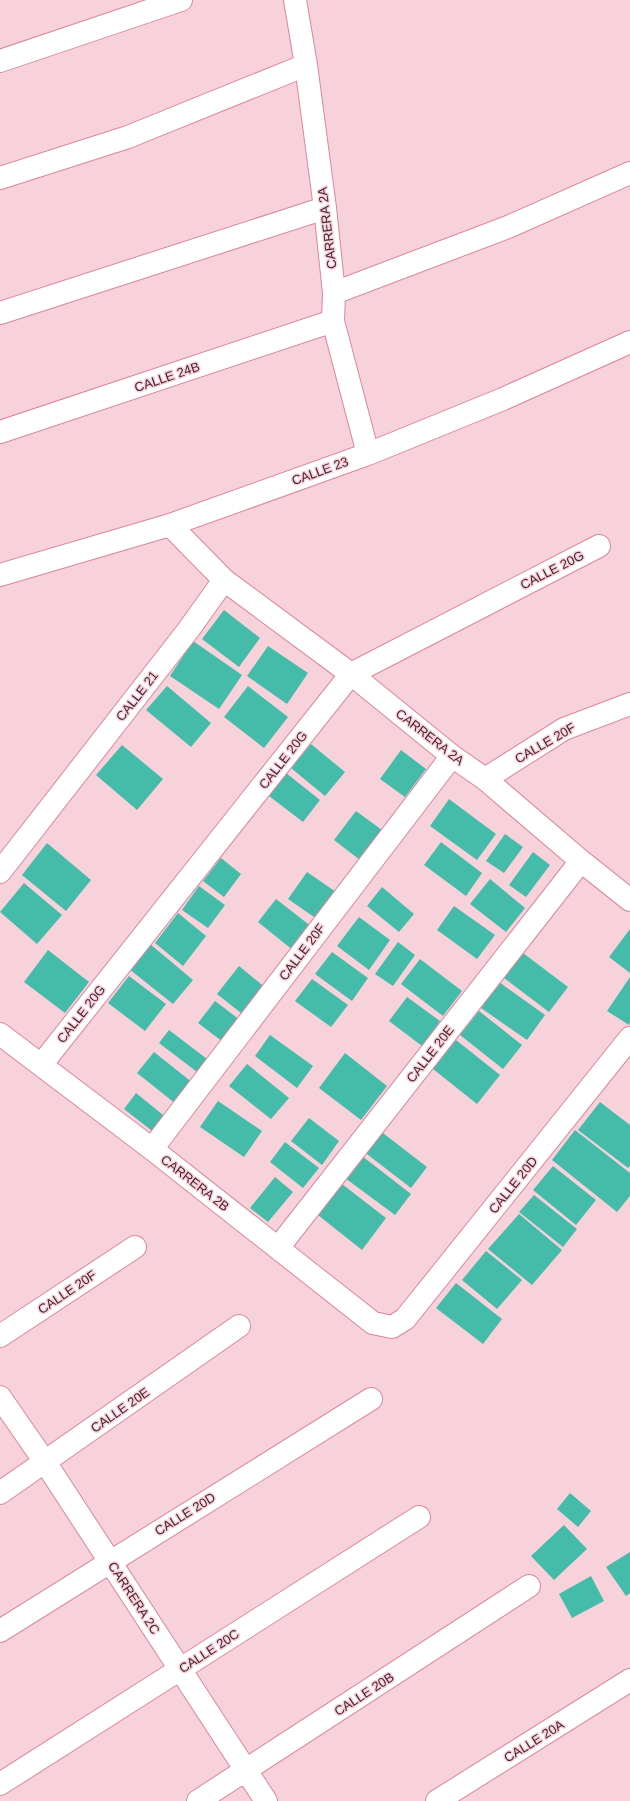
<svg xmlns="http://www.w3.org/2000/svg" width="630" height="1801" viewBox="0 0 630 1801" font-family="Arial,sans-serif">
  <rect width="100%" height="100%" fill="#f7d2db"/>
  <!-- building -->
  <path fill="#45bbaa" d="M224,610L260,638L239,667L202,639Z
    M193,641L242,675L219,709L170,676Z
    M268,646L308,673L287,704L247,676Z
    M167,686L211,723L191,747L146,710Z
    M248,686L288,717L264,748L224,717Z
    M311,744L345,772L325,796L291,768Z
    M122,745L163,779L137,810L96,775Z
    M401,750L426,769L405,797L380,779Z
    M286,773L320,800L303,822L269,796Z
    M449,799L496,834L477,860L430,826Z
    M356,811L382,830L360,860L334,840Z
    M505,834L523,847L504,873L486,861Z
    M441,842L482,873L466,896L424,865Z
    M47,843L91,880L66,911L22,875Z
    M533,852L550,865L526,897L509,885Z
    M221,858L241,874L224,897L203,881Z
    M307,872L336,892L317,919L288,899Z
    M490,879L525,908L506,932L470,904Z
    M24,883L62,915L37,944L0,912Z
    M199,886L225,905L208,928L182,910Z
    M382,887L414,914L399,932L367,906Z
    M276,899L312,927L294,951L258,922Z
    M454,906L495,935L477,959L437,930Z
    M178,913L206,936L183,966L155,943Z
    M359,917L390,940L369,970L337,946Z
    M630,929V973L609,957Z
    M398,942L415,955L393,986L375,974Z
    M150,944L193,980L173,1004L129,969Z
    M48,950L89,982L65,1013L24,982Z
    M332,952L368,978L352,1001L315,974Z
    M523,953L568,987L549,1012L504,978Z
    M420,959L462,991L443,1016L401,984Z
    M239,966L267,989L246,1017L217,994Z
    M129,976L166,1004L145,1031L108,1003Z
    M630,977V1022L629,1025L607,1011Z
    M312,979L348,1005L331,1027L295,1001Z
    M499,982L545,1015L527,1040L481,1008Z
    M407,997L440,1021L422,1046L389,1021Z
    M215,1001L240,1020L223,1042L198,1023Z
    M479,1011L522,1045L503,1069L460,1035Z
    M169,1030L211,1062L201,1075L159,1043Z
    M270,1035L313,1066L297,1088L255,1056Z
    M456,1040L500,1075L477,1104L433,1069Z
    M154,1052L193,1083L176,1104L137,1073Z
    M345,1053L387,1086L361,1120L319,1088Z
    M247,1064L289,1098L271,1119L229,1086Z
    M136,1093L168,1119L156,1134L124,1109Z
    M218,1101L262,1131L244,1157L200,1127Z
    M600,1102L630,1125V1166L628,1168L578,1130Z
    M309,1118L339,1141L322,1165L291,1141Z
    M379,1130L427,1167L411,1188L363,1151Z
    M575,1130L630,1173V1196L617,1212L552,1160Z
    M285,1142L319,1168L303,1188L270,1162Z
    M362,1156L411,1194L395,1215L345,1178Z
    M553,1166L596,1200L576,1225L533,1190Z
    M275,1177L293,1192L268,1222L250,1208Z
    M342,1184L386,1218L362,1250L318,1215Z
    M534,1195L577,1229L563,1247L519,1212Z
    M519,1214L562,1250L532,1285L488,1249Z
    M486,1251L522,1280L497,1309L462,1280Z
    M456,1283L502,1319L483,1344L436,1308Z
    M570,1493L591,1511L578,1527L557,1509Z
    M564,1525L587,1549L554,1580L531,1556Z
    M630,1552V1593L626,1596L606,1567Z
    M591,1576L604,1601L572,1618L559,1594Z"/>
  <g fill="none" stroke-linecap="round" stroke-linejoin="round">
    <!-- minor casing -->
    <g stroke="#db869d" stroke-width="24">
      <path id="minor" d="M295,0L306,65L325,208L334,293L333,321L368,454
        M0,61L181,0
        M0,178L128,137L306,65
        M334,293L508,227L630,173
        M0,313L325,208
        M0,432L333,321
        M0,575L170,525L368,454L503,399L630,342
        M224,580L351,674L452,756L485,779L581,861L630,900
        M485,779L564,729L630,704
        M0,872L189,629L224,580L170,525
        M0,1034L152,1149L373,1323L392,1327L405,1319L630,1038
        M41,1065L351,674L599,546
        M152,1149L452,756
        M278,1248L581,861
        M0,1336L135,1247
        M0,1397L45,1462L266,1801
        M0,1493L239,1326
        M0,1631L371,1399
        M0,1784L419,1517
        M198,1801L529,1586
        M437,1801L630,1680"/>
    </g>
    <!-- minor -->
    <use href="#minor" stroke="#fff" stroke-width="22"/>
  </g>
  <g text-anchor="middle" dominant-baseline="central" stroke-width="3" stroke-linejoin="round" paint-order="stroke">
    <!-- street labels -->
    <g font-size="13" fill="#47242e" stroke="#f7d2db">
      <text transform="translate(327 228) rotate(-97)">CARRERA 2A</text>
      <text transform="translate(167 377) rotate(-19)">CALLE 24B</text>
      <text transform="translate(320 471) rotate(-20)">CALLE 23</text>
      <text transform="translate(552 570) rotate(-27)">CALLE 20G</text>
      <text transform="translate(137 696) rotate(-52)">CALLE 21</text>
      <text transform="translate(430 737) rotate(38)">CARRERA 2A</text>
      <text transform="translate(545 743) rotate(-30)">CALLE 20F</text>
      <text transform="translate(283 760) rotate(-52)">CALLE 20G</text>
      <text transform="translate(302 952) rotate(-53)">CALLE 20F</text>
      <text transform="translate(81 1014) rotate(-52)">CALLE 20G</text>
      <text transform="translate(430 1054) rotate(-52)">CALLE 20E</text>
      <text transform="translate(195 1183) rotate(38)">CARRERA 2B</text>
      <text transform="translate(513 1185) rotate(-51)">CALLE 20D</text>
      <text transform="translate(67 1292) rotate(-34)">CALLE 20F</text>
      <text transform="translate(120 1410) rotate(-35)">CALLE 20E</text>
      <text transform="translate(185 1514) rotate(-32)">CALLE 20D</text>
      <text transform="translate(134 1598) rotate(57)">CARRERA 2C</text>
      <text transform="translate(209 1651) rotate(-33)">CALLE 20C</text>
      <text transform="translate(364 1694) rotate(-33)">CALLE 20B</text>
      <text transform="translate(534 1741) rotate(-32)">CALLE 20A</text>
    </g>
  </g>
</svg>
